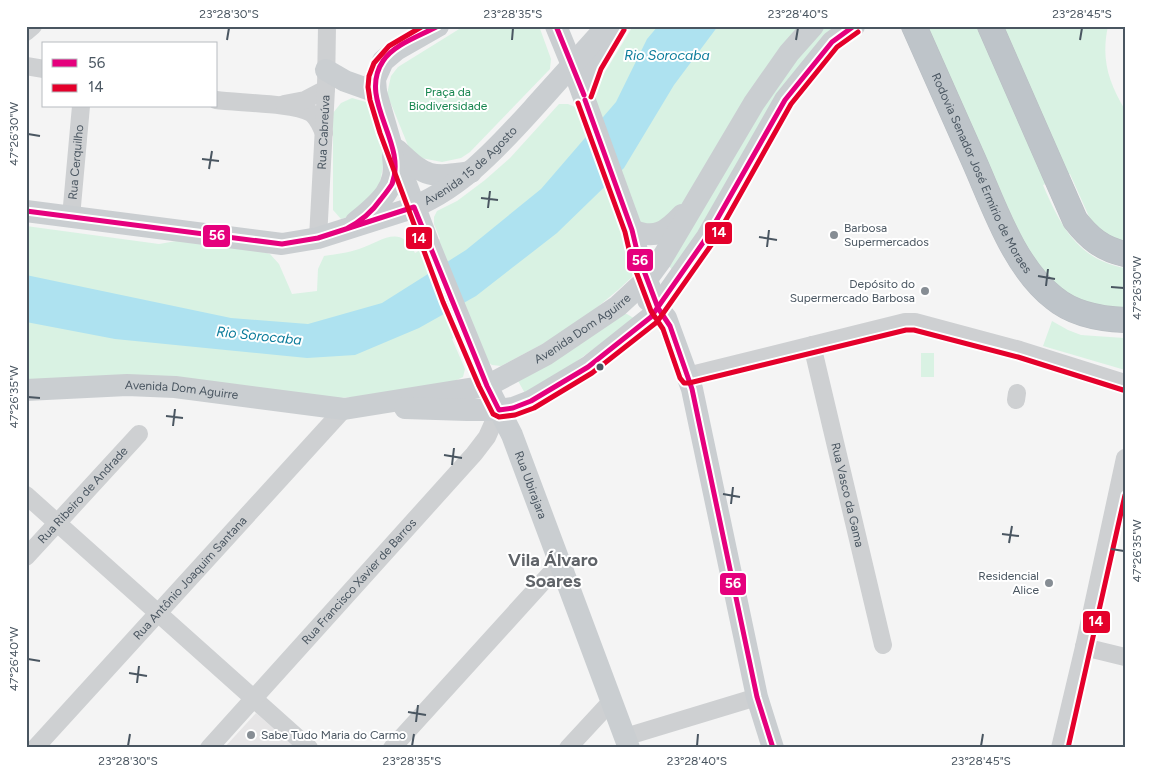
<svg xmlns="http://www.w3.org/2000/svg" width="1151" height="774" viewBox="0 0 1151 774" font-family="Figtree,sans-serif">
  <rect width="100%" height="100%" fill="#f4f4f4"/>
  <!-- education -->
  <path fill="#e6e5e6" d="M256,713L296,748H224Z"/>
  <!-- green -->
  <path fill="#d9f2e3" d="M464,26H539L551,59L550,69L470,152L461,158L442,162L421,158L409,148L387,94L391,76L398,67Z
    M633,26H804L681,210L656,230L635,263L632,277L618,290L571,329L501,366L492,365L488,362L471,325L452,339L465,369L463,377L450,383L372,396L337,398L26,379V226L159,244L188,239L247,247L270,254L279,264L292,294L317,291L318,269L324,256C335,254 348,253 359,249C381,242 400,223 415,253L440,239L434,224V217L437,211L457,201L485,180L510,158L559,104H568L580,109L594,90Z
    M824,26H848L674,272L669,266L762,102Z
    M927,26H1108C1101,59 1108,81 1125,110V243L1105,234L1091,221L1070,174L1043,185C1060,225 1078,260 1125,268V312L1073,298L1051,283L1032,262Z
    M352,98L366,102L386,152L379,187L355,215L341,219L333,210V113L341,103Z
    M622,314H627L635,319L527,397L517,379Z
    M1052,321L1068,330L1081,335L1124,338L1123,346L1125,370L1043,346Z
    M921,353H934V377H921Z"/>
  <!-- water -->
  <path fill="#aee2f0" d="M658,26H718L674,85L624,168L557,233L476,296L419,328L355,355L307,358L115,339L26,322V275L231,318L308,324L382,303L466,250L541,189L616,102L647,39Z"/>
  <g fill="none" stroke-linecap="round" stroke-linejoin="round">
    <!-- highway casing -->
    <g stroke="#b9bec3" stroke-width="26">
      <g id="highway">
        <path id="s10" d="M914,26C934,71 954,116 974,161C994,206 1014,267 1054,298C1073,314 1100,319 1125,320"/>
        <path d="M990,26L1075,220C1089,238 1102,249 1125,254"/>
      </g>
    </g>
    <!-- minor -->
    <g stroke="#ced0d2" stroke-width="18">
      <path d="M26,32L33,26"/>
      <path d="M26,66L44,69"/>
      <path d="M216,100C238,103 294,103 311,113C318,118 320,125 324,133"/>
      <path d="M284,104L305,100L326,89"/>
      <path id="s1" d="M71,217L81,106"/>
      <path id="s2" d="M318,238L326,89L327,26"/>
      <path id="s3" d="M812,345L883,645"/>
      <path d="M687,376L905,322H915L1020,350L1125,383"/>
      <path d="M1016,400L1017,393"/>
      <path d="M26,495L309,748"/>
      <path id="s4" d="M26,557L139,434"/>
      <path d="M1084,647L1125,657"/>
      <path d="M625,737L757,697"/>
      <path id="s5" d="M35,748L344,409"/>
      <path id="s6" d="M209,748L474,454L487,437L499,410"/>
      <path d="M392,748L560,563"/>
      <path d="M568,748L605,708L612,702"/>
      <path d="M1060,748L1084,647L1125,458"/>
    </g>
    <!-- major -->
    <g stroke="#caced1" stroke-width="22">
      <path id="s7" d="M438,26L396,50L383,61L375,79L376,92L391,144L428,242L487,386L512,435L629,748"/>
      <path d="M556,26L572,65L632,230L638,255L651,291"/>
      <path d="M326,70L345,81L376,92"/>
      <path d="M584,95L594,66L612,36"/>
      <path d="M397,150C426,178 431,178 471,172"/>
      <path id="s8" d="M26,211L282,244L318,238L403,211C460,191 499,146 538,103C561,77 584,52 607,26"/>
      <path d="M356,222C378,204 399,188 393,157"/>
      <path d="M632,230C655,240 666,232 682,215"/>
      <path d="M648,300L658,308L666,318L692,389L757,697L773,748"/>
      <path id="s9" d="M26,390L127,385L175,387L344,409L487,386L547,354L618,306L647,279L661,260L754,103L789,53L813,26"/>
      <path d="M405,408L467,410H499L513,408L531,401L588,367L651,317L707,237L785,100L832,42L854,26"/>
    </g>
    <!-- highway -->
    <use href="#highway" stroke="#bec4c9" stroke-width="25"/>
    <!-- bus-1 casing -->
    <g stroke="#fff" stroke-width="9">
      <path id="bus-1" d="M556,26L584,95
        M585,100L632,230L638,255L658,308L670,326L692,389L757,697L773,748
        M26,211L282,244L318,238L414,207L487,386L499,410L513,408L531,401L588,367L651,317L707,237L785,100L832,42L854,26
        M346,229C360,222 372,212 381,199C385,194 389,189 392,184C408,143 357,100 383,61C394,44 420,36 438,26"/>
    </g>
    <!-- bus-2 casing -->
    <g stroke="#fff" stroke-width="9">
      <path id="bus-2" d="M423,26L389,46L374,63L369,76L368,87L370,100L380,133L443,302L479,386L493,414L499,417L515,415L534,408L592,373L657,322L714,241L791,104L837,47L858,32
        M591,97L601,69L624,30
        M578,103L625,232L631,258L651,311L663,329L680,378L684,383H689L906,330H914L1018,357L1123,390
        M1068,748L1125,495"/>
    </g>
    <!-- bus-1 -->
    <use href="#bus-1" stroke="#e5007d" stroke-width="5"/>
    <!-- bus-2 -->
    <use href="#bus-2" stroke="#e4002b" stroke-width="5"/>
  </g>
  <!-- ticks -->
  <path fill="none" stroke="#4a5661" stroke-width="2" d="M227,40L229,28M512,40L513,28M796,40L798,28M1080,40L1082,28M28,134L40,136M202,159L219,161M209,169L212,151M481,198L498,200M488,208L490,191M759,237L777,240M767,247L769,230M1038,276L1055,279M1046,286L1048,269M1111,287L1124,288M28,397L40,398M166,416L183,418M173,426L175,409M444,455L462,458M452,465L454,448M723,494L740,497M731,504L733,487M1002,534L1019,536M1009,543L1012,526M1111,549L1124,551M28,659L40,661M129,673L147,676M137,683L139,666M408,712L426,715M416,722L418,705M128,746L130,734M412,746L414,734M697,746L698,734M981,746L983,734"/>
  <!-- markers -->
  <g fill="#868d94" stroke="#fff" stroke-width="2">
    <circle cx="834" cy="235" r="5"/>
    <circle cx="925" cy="291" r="5"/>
    <circle cx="1049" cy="583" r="5"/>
    <circle cx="251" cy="735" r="5"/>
  </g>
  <circle fill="#4a5661" stroke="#fff" stroke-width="2" cx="600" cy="367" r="4.5"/>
  <g text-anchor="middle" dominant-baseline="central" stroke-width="4" stroke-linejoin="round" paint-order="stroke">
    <!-- park labels -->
    <g font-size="12" fill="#17864f" stroke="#fff">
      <text x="448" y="92">Praça da<tspan x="448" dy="14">Biodiversidade</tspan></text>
    </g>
    <!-- street labels -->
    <g font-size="12" fill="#4a5661" stroke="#fff">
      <text stroke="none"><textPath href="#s2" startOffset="106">Rua Cabreúva</textPath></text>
      <text stroke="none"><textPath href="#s1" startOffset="55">Rua Cerquilho</textPath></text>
      <text stroke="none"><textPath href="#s8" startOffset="466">Avenida 15 de Agosto</textPath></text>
      <text stroke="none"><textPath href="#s10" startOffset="162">Rodovia Senador José Ermírio de Moraes</textPath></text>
      <text stroke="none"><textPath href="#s9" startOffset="576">Avenida Dom Aguirre</textPath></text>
      <text stroke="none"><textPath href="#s9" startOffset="156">Avenida Dom Aguirre</textPath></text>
      <text stroke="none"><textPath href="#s7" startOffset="521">Rua Ubirajara</textPath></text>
      <text stroke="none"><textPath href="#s3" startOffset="154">Rua Vasco da Gama</textPath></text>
      <text stroke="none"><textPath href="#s4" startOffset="84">Rua Ribeiro de Andrade</textPath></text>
      <text stroke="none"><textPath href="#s5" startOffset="230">Rua Antônio Joaquim Santana</textPath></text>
      <text stroke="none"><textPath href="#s6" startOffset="224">Rua Francisco Xavier de Barros</textPath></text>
    </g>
    <!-- poi labels -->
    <g font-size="12" fill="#4a5661" stroke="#fff" text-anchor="start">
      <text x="844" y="228">Barbosa<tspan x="844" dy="14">Supermercados</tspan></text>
      <text x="915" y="284" text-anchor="end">Depósito do<tspan x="915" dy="14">Supermercado Barbosa</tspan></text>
      <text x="1039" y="576" text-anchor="end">Residencial<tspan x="1039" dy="14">Alice</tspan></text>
      <text x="261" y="735">Sabe Tudo Maria do Carmo</text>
    </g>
    <!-- water labels -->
    <g font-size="14" font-style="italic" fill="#0c7c9b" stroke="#fff">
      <text x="667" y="55">Rio Sorocaba</text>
      <text transform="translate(259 336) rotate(6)">Rio Sorocaba</text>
    </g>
    <!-- district labels -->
    <g font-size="18" font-weight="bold" fill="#5f6368" stroke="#fff">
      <text x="553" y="560">Vila Álvaro<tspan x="553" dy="21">Soares</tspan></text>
    </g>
  </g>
  <g stroke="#fff" stroke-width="2">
    <rect x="704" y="221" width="29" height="24" rx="5" fill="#e4002b"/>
    <rect x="202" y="224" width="29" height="24" rx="5" fill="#e5007d"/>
    <rect x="405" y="226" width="28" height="24" rx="5" fill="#e4002b"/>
    <rect x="626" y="248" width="28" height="24" rx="5" fill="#e5007d"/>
    <rect x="719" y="572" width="28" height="24" rx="5" fill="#e5007d"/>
    <rect x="1082" y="610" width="29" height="24" rx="5" fill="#e4002b"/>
  </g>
  <g font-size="14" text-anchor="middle" font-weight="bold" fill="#fff">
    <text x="719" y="237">14</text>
    <text x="217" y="240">56</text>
    <text x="419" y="243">14</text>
    <text x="640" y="265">56</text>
    <text x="733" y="588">56</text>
    <text x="1096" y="626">14</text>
  </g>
  <!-- border -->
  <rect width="1151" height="774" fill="none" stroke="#ffffff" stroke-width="55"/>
  <!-- legend -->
  <rect x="42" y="42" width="175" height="65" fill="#ffffff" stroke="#b7bbc0"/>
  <rect x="52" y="59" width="25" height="8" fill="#e5007d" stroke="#b7bbc0"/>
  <text x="88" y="68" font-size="15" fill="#4a5661">56</text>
  <rect x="52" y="84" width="25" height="8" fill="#e4002b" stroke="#b7bbc0"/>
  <text x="88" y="92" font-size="15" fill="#4a5661">14</text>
  <rect x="28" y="28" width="1096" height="718" fill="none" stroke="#4a5661" stroke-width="2"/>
  <g font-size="12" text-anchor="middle" fill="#4a5661">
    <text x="229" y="18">23°28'30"S</text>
    <text x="513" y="18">23°28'35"S</text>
    <text x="798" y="18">23°28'40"S</text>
    <text x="1082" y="18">23°28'45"S</text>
    <text transform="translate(14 134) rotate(-90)" y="4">47°26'30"W</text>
    <text transform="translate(1137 288) rotate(-90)" y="4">47°26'30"W</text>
    <text transform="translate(14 397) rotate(-90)" y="4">47°26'35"W</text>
    <text transform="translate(1137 551) rotate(-90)" y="4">47°26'35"W</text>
    <text transform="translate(14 659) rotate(-90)" y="4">47°26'40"W</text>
    <text x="128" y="765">23°28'30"S</text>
    <text x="412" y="765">23°28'35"S</text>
    <text x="697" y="765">23°28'40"S</text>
    <text x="981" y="765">23°28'45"S</text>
  </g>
</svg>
